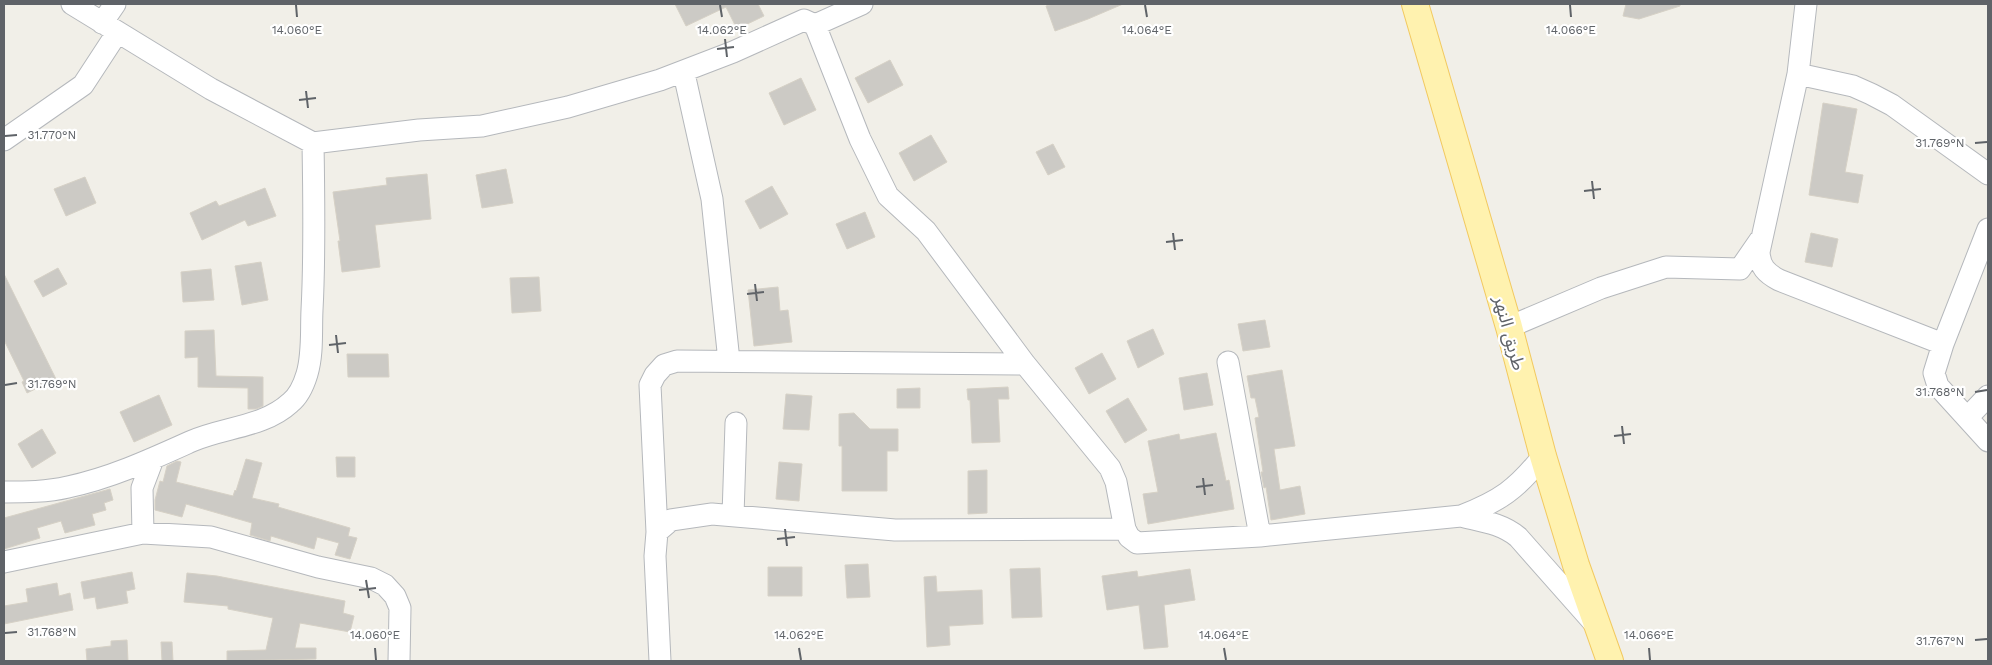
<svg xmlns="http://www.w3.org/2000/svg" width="1992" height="665" viewBox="0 0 1992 665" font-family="'Work Sans','Noto Sans Arabic',sans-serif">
  <rect width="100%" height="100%" fill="#f1efe8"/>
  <!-- building -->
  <path fill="#cccac5" stroke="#d6d1c6" d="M675,4H758L764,16L737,29L726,7L686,26Z
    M1053,4H1123L1088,19L1055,31L1046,6Z
    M1626,4H1680V6L1639,19L1623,16Z
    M890,60L903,85L868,103L855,78Z
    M801,78L816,110L784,125L769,93Z
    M1823,103L1857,109L1845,172L1863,175L1858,203L1809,195Z
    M931,135L947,162L914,181L899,153Z
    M1053,144L1065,167L1048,175L1036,152Z
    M506,169L513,203L482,208L476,175Z
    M427,174L431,219L375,225L380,267L342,272L338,241H340L333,192L387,185L386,178Z
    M85,177L96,203L66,216L54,189Z
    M772,186L788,214L760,229L745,201Z
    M265,188L276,216L248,226L245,220L202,240L190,213L216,201L219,206Z
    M865,212L875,237L847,249L836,224Z
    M1811,233L1838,239L1832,267L1805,262Z
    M261,262L268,300L242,305L235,266Z
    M58,268L67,284L43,297L34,281Z
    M211,269L214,300L183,302L181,272Z
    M4,274L56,379L27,393L22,382L24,381L4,340Z
    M539,277L541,311L512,313L510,278Z
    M778,287L780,311L788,310L792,342L754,346L748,290Z
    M1265,320L1270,347L1243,351L1238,324Z
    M1153,329L1164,354L1138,368L1127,341Z
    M214,330L216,376L263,377V406L256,409H248V388L198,387V357L185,358V331Z
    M1102,353L1116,379L1089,394L1075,368Z
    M347,354H388L389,377H348Z
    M1282,370L1295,446L1274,449L1280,490L1300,486L1305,514L1271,520L1266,487L1264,488L1261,472H1263L1255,418L1259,417L1255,398H1251L1247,376Z
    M1207,373L1213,405L1184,410L1179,378Z
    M1008,387L1009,399H998L1000,442L972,443L970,400H968L967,389Z
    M920,388V408H897V389Z
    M786,394L812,396L809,430L783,429Z
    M159,395L172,425L134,442L120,412Z
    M1128,398L1147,430L1125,443L1106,411Z
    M854,413L870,429H898V451H887V491H842V446H839V414Z
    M42,429L56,453L32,468L18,444Z
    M1216,433L1226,481L1229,480L1234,509L1148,524L1143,494L1158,492L1148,441L1179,434L1180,440Z
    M336,457H355V477H337Z
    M246,459L262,463L252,498L279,504L278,507L350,528L348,536L357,538L350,559L335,555L339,543L317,537L314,549L271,536L270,541L250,535L252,523L186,504L182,517L155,510V500L160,481L163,482L167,466L177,461L181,462L176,482L233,496L235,490L236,491Z
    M779,462L802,464L799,501L776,499Z
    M987,470V513L968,514V471Z
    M110,489L113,500L104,503L106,510L92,514L95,525L65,533L61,521L37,528L40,538L4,549V518Z
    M868,564L870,597L847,598L845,565Z
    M768,567H802V596H768Z
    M1040,568L1042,617L1012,618L1010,569Z
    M1190,569L1195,600L1164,605L1168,647L1144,649L1139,605L1107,610L1102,576L1137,571L1138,577Z
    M132,572L135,589L126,591L128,603L97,609L95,597L84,599L81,582Z
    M187,573L217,576L345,601L343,613L354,616L350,632L300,623L295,648H316V659L227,661V651L266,650L273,618L228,609V606L184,602Z
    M936,576L937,592L982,590L983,624L949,626L950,645L927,647L924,577Z
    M57,583L59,596L70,593L73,610L4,624V606L28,602L26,589Z
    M127,640L128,661H87L86,649L111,646V641Z
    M161,642H172L173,661H162Z"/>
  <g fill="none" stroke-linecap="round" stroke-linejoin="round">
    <!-- minor casing -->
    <g stroke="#b5b8bc" stroke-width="23">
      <path id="minor" d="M72,4L211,89L313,143L419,130L482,126L568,107L660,80L733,52L804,20L815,25L860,139L888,196L926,231L1025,364L1110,468L1116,482L1125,529
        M1806,4L1798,74L1759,252C1760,267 1766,273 1779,280L1943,344
        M102,23L115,4
        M815,25L862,4
        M1798,74L1853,86L1871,94L1892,105L1988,174
        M685,78L712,199L729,361
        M4,140L83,85L117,33
        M1988,229L1943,344L1934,373L1938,386L1988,441
        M1509,327L1601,288L1666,267L1740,269L1760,240
        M1228,362L1260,536
        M1967,418L1988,396
        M4,492C25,492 47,492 68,487C111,478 152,459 192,441C224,427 264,427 290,403C299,396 304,384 307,374C313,354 311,331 312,310C315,254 314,199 313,143
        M733,516L736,423
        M1461,516C1481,521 1501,523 1518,537L1594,623
        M657,532L650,385L655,375L664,365L677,361L1025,364
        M143,533L142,488L153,459
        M4,562L143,533L211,537L318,567L371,578L385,585L395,596L400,608L399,661
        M660,661L655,556L657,532L671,520L712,514L895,530L1125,529L1129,537L1137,543L1260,536L1461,516C1500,501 1517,489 1543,456"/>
    </g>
    <!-- major casing -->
    <g stroke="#f2c960" stroke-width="28">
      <path id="major" d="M1415,4L1509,327L1543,456L1576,565L1610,661"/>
    </g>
    <!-- minor -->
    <use href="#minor" stroke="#fff" stroke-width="21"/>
    <!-- major -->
    <use href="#major" stroke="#fff2af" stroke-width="26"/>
  </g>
  <!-- ticks -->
  <path fill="none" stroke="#5f6368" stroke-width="2" d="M296,5L297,17M720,5L722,17M1145,5L1147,17M1570,5L1571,17M725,39L727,57M717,49L734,47M306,91L308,108M299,100L316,98M5,136L17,135M1975,143L1987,142M1592,181L1594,199M1584,191L1601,189M1173,233L1175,250M1166,242L1183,240M755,284L757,301M747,294L764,292M336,335L338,353M329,345L346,343M5,385L17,383M1975,392L1987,390M1622,426L1624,444M1614,436L1631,434M1203,478L1205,495M1196,487L1213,485M785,529L787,546M777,539L795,537M366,580L369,598M359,590L376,588M5,633L17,632M1975,640L1987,639M375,648L376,660M799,648L801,660M1224,648L1226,660M1649,648L1650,660"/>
  <g text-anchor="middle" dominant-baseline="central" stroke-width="4.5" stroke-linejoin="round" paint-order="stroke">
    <!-- street labels -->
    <g font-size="18" fill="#5f6368" stroke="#fff">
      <text transform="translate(1510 333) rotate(75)">طريق النهر</text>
    </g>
  </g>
  <g font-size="12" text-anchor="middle" fill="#5f6368" stroke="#fff" stroke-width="4.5" stroke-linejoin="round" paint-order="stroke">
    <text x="297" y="34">14.060°E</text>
    <text x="722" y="34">14.062°E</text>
    <text x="1147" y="34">14.064°E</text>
    <text x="1571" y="34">14.066°E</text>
    <text x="52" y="139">31.770°N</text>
    <text x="1940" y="147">31.769°N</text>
    <text x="52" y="388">31.769°N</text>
    <text x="1940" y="396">31.768°N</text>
    <text x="52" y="636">31.768°N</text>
    <text x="375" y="639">14.060°E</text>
    <text x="799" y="639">14.062°E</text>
    <text x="1224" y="639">14.064°E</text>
    <text x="1649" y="639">14.066°E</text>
    <text x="1940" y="645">31.767°N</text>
  </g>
  <!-- border -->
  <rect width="1992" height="665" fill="none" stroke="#5f6368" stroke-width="10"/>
</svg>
